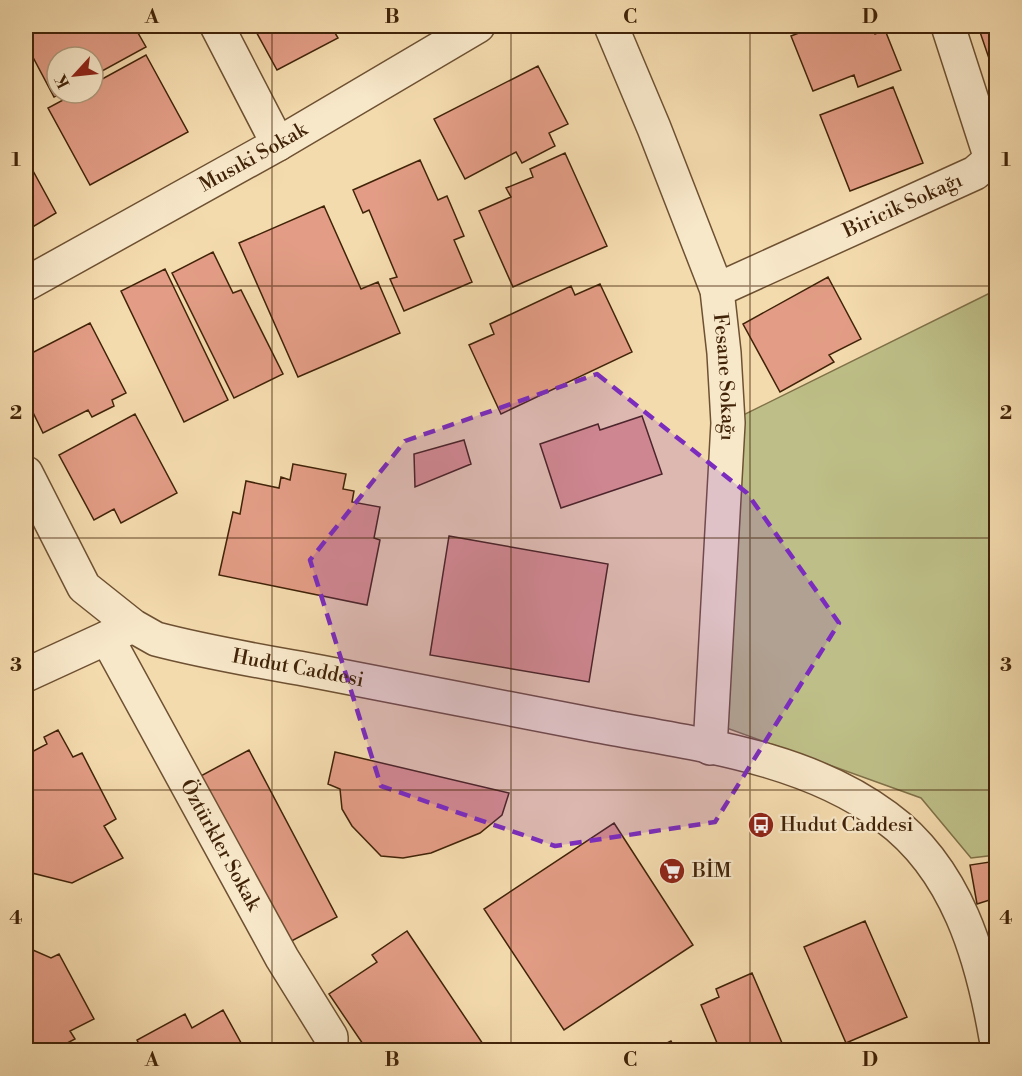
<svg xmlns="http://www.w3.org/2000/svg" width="1022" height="1076" viewBox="0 0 1022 1076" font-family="'Libre Bodoni',serif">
  <rect width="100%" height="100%" fill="#f4dbae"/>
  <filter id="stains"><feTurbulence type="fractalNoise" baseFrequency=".00333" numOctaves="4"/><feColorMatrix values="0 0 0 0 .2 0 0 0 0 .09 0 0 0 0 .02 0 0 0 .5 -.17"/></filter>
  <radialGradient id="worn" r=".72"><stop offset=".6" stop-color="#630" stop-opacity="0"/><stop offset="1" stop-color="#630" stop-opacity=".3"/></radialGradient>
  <!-- green -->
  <path fill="#bebf88" stroke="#807148" stroke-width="1.5" d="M996,290V855L971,858L921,798L721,726L719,427Z"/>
  <!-- building -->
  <path fill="#e39d86" stroke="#412308" stroke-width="1.5" d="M26,26H134L146,47L93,76V57H57V93H62L54,97L26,44Z
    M253,26H331L338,38L277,70Z
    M390,26H403L392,31Z
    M817,26H872L875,34L885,30L901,70L858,87L854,75L813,91L791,36Z
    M996,26V79L980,32Z
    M146,55L188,132L90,185L48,108L76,93H93V84Z
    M538,66L568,124L549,133L555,146L522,163L516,152L465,179L434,119Z
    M893,87L923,163L850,191L820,115Z
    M565,153L607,246L513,287L479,211L511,197L506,188L533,177L530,169Z
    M26,158L56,213L26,231Z
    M420,160L438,200L447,196L464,236L454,240L472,282L404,311L390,279L397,277L369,210L363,213L353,190Z
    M324,206L361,289L378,282L400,333L298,377L239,243Z
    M213,252L233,293L241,290L283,374L234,398L172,273Z
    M165,269L228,400L184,422L121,291Z
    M828,277L861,339L829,355L834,362L780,392L743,324Z
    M600,284L632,352L501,414L469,345L494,334L490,324L571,286L575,295Z
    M90,323L126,393L112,400L114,406L92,417L88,410L43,433L26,398V356Z
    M135,414L177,493L121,523L114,509L94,520L59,455Z
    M642,416L662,474L561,508L540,444L598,424L600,430Z
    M464,440L471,464L415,487L414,454Z
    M293,464L346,474L343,489L354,491L352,502L380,507L374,538L380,540L367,605L219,575L233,512L240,514L246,481L279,488L281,477L290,480Z
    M449,536L608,564L589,682L430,655Z
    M58,730L73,757L82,753L116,819L104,826L123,858L72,883L28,872L26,867V755L47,744L44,737Z
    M249,750L337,917L284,945L197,778Z
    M335,752L509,793L502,815L480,833L431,853L403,858L381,856L352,826L342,809L340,789L328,784Z
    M614,823L693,945L564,1030L484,909Z
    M996,861V898L977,904L970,865Z
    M865,921L907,1017L846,1043L804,947Z
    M407,931L487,1050H367L329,994L377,962L372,955Z
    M26,947L51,958L59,954L94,1019L70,1031L75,1039L54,1050H26Z
    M752,973L785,1050H720L701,1005L719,997L716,989Z
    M223,1010L245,1050H142L137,1040L185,1014L192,1028Z
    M671,1041L676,1050H653Z"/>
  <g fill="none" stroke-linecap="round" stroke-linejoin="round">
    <!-- minor casing -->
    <g stroke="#6e5132" stroke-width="36">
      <g id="minor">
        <path d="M217,26L278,144"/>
        <path id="s1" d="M611,26L654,128L717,290L724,353L728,423L710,748"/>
        <path id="s2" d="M26,284L278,144L478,26"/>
        <path id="s3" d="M717,290L975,173L991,159L948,26"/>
        <path id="s4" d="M107,638L282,958L331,1037V1050"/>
        <path d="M26,675L126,629"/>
      </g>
    </g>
    <!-- tertiary casing -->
    <g stroke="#6e5132" stroke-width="36">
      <g id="tertiary">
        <path id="s5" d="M26,473L84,587L133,626L156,639C209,653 265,662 320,672C411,690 503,707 594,725C693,744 803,755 886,817C957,869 982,957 996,1038"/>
      </g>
    </g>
    <!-- minor -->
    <use href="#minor" stroke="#f8e8ca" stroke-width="33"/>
    <!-- tertiary -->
    <use href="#tertiary" stroke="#f8e8ca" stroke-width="33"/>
  </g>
  <!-- marked area -->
  <path fill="#7b2cbf" fill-opacity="0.2" stroke="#7b2cbf" stroke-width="4.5" stroke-dasharray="12 8" stroke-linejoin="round" d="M597,374L747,493L839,623L715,822L555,846L381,786L310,560L405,441Z"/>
  <!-- grid -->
  <path fill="none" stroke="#412308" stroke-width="1.5" stroke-opacity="0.55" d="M272,26V1050M511,26V1050M750,26V1050M26,286H996M26,538H996M26,790H996"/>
  <!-- icons -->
  <defs>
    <g id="bus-disc" transform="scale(1.35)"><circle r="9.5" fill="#8f2418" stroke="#f8e8ca"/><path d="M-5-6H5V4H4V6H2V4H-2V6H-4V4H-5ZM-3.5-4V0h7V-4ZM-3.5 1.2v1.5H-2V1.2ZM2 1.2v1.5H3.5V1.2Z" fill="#fff"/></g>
    <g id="supermarket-disc" transform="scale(1.35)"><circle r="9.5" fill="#8f2418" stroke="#f8e8ca"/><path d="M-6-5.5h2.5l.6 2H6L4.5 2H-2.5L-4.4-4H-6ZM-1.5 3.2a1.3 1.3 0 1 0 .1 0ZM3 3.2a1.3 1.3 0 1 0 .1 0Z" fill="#fff"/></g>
  </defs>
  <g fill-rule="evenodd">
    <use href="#bus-disc" x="761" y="825"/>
    <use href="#supermarket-disc" x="672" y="871"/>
  </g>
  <g text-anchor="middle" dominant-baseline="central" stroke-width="4.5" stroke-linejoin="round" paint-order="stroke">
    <!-- street labels -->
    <g font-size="20" fill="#412308" stroke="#f8e8ca">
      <text stroke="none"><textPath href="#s2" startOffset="260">Musıki Sokak</textPath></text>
      <text stroke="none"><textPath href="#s3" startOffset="204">Biricik Sokağı</textPath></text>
      <text stroke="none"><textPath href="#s1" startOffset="372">Fesane Sokağı</textPath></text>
      <text stroke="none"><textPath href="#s5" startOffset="362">Hudut Caddesi</textPath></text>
      <text stroke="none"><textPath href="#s4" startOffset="236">Öztürkler Sokak</textPath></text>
    </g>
    <!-- poi labels -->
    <g font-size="20" fill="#412308" stroke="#f8e8ca" text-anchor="start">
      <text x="780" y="825">Hudut Caddesi</text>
      <text x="692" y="871">BİM</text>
    </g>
  </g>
  <!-- margin -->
  <rect width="1022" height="1076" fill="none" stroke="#f4dbae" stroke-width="66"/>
  <!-- north arrow -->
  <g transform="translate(75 75) rotate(243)"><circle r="28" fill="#f8e8ca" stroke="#af997c" stroke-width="1.5"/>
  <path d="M0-4.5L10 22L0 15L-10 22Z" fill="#8f2418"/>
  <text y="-9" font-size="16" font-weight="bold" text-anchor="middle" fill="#412308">K</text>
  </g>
  <rect x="33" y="33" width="956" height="1010" fill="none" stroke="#412308" stroke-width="2"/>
  <g font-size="20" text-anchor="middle" font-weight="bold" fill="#412308">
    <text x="152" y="23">A</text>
    <text x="392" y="23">B</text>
    <text x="630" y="23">C</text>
    <text x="870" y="23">D</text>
    <text x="16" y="166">1</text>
    <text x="1006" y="166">1</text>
    <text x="16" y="419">2</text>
    <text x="1006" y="419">2</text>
    <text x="16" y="671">3</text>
    <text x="1006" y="671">3</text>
    <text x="16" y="924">4</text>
    <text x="1006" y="924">4</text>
    <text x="152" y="1066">A</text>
    <text x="392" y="1066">B</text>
    <text x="630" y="1066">C</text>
    <text x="870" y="1066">D</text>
  </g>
  <rect width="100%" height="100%" filter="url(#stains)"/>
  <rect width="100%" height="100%" fill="url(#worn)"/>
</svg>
